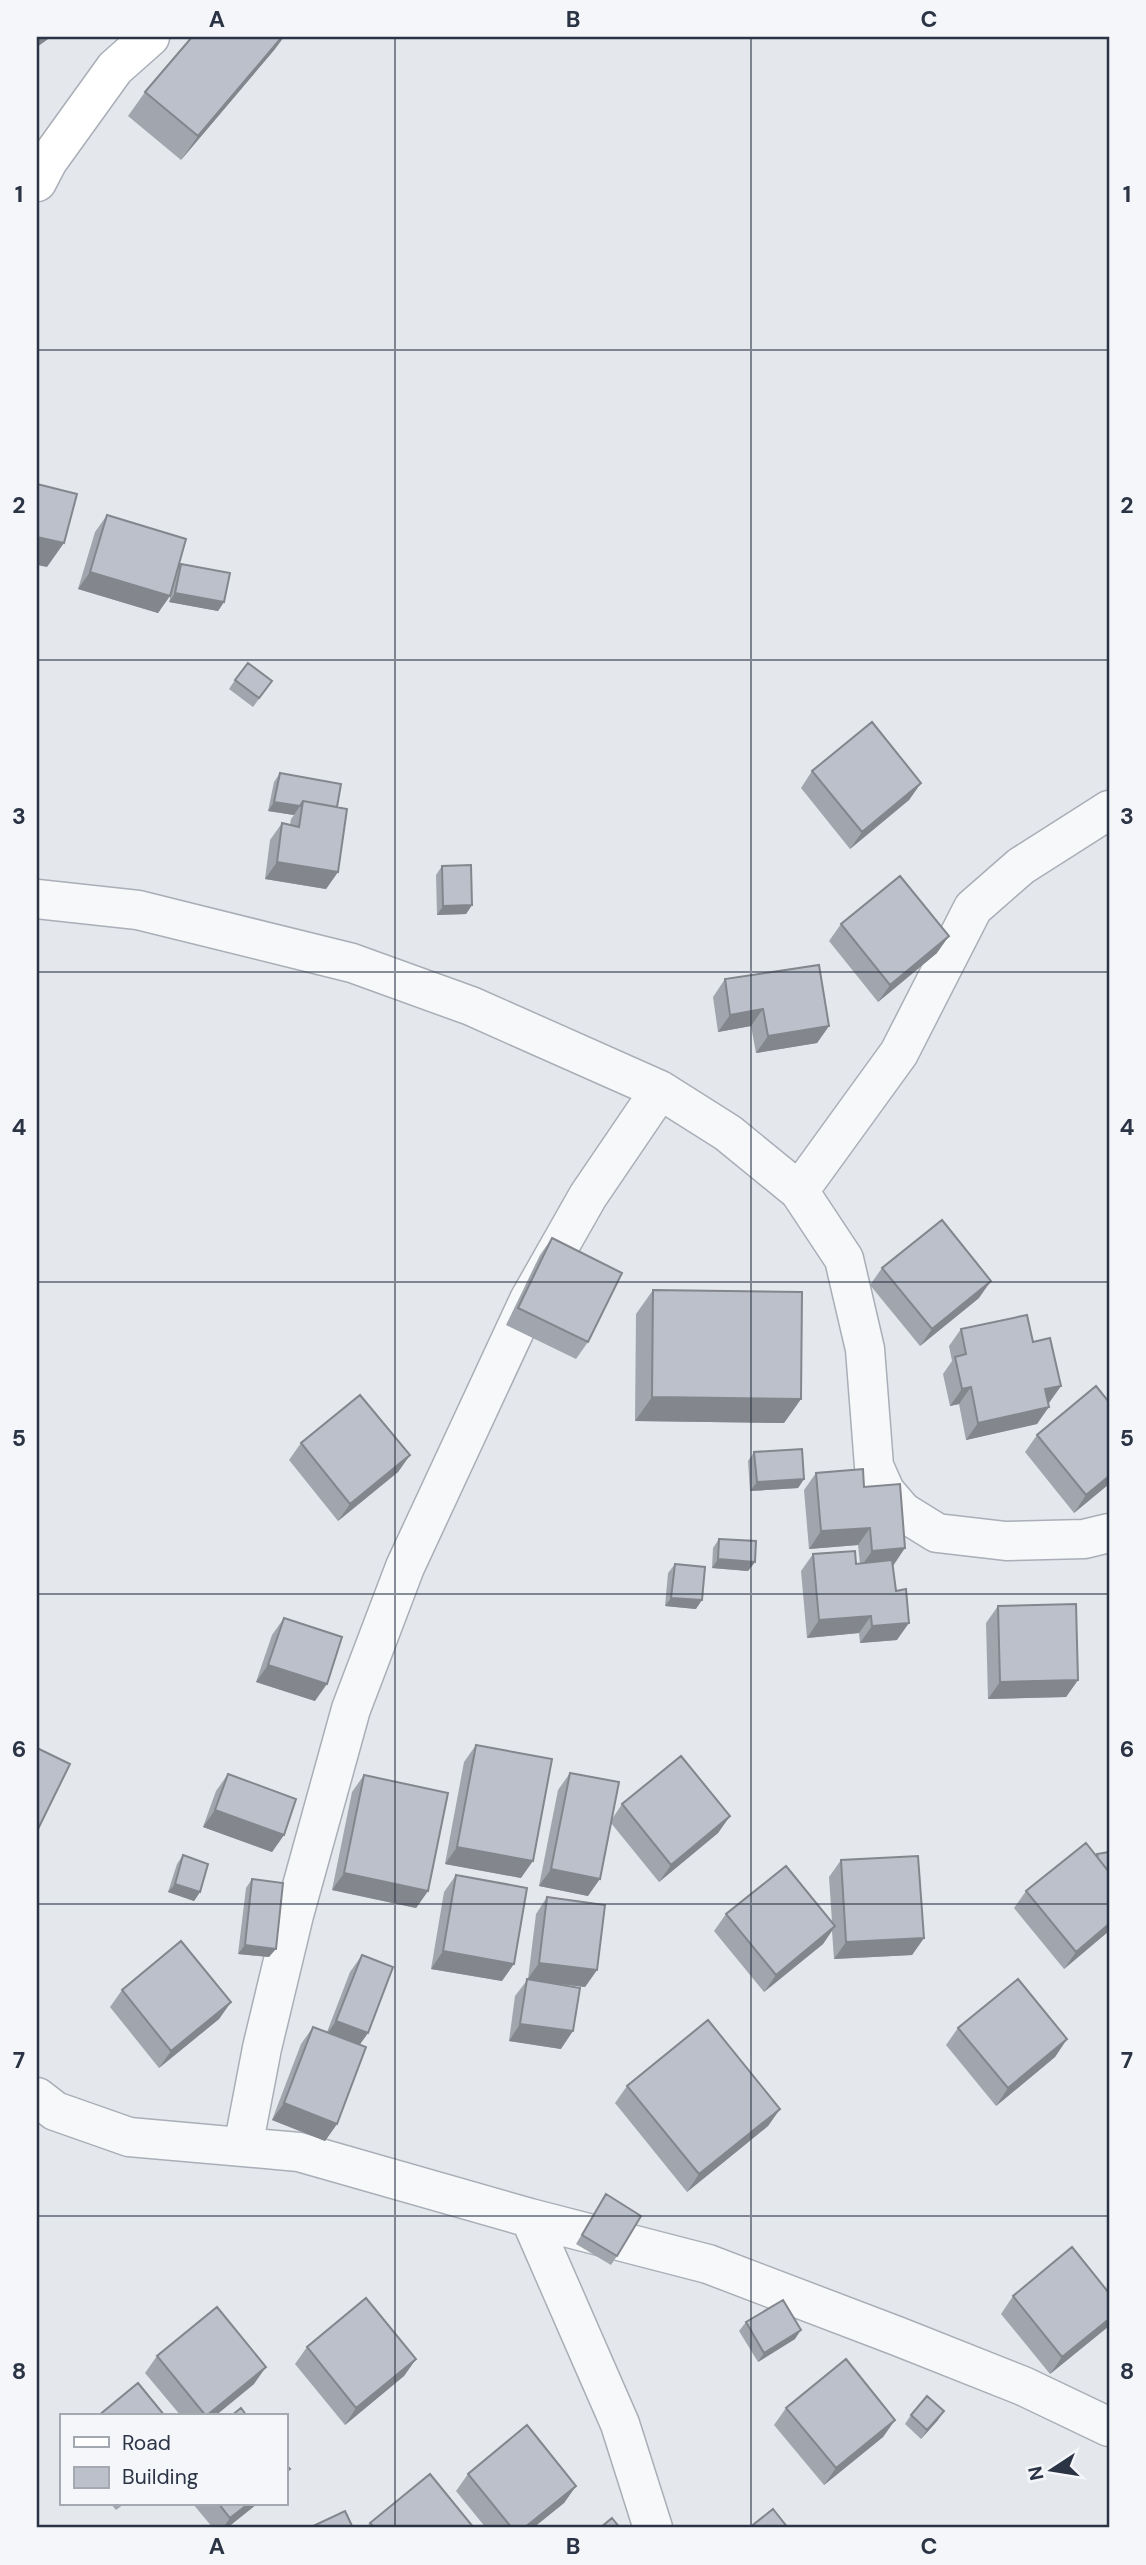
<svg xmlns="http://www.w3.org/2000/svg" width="1146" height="2565" viewBox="0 0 1146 2565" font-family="'DM Sans',sans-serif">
  <rect width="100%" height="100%" fill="#e4e7ec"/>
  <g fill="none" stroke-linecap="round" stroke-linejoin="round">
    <!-- street casing -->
    <g stroke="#a9aeb7" stroke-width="41">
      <path id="street" d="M37,899L138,910L352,963L471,1006L660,1090L728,1133L799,1191L844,1259L865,1349L874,1466L885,1491L903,1512L937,1533L1006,1541L1084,1539L1109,1533
        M799,1191L899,1053L973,908L1021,866L1109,810
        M37,2097L55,2111L129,2137L299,2152L530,2218L708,2264L897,2336L1023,2386L1109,2427
        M243,2147L262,2048L294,1915L351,1709L405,1567L529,1300L588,1196L660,1090
        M530,2218L620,2424L653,2528"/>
    </g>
    <!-- secondary casing -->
    <g stroke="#a9aeb7" stroke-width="41">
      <path id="secondary" d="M37,182L48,161L115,68L150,37"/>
    </g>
    <!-- street -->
    <use href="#street" stroke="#f7f8fa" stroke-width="38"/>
    <!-- secondary -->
    <use href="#secondary" stroke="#fff" stroke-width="38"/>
  </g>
  <!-- wall -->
  <path fill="#a1a5ae" d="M275,49L181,160L128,116L145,92Z
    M107,515L178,568L181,564L224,602L218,611L169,602L171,594L158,613L78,589L95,532Z
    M235,680L272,681L253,707L229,689Z
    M812,771L921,783L909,800L850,849L801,788Z
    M280,773L337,807L338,872L326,889L265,879L270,840L282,823L290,825L291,819L294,815L268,811L274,782Z
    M442,866L472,905L466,914L437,915L436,875Z
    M841,924L937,953L878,1002L829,941Z
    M725,979L829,1026L817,1043L756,1053L751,1026L718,1032L713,997Z
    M552,1238L588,1342L576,1359L506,1325L540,1255Z
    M882,1268L979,1298L920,1346L870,1285Z
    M653,1290L801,1399L784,1423L635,1421L636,1314Z
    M961,1329L1033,1342L1061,1386L1048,1403L1037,1424L966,1440L959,1404L950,1406L943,1374L952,1361L949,1346Z
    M1109,1402V1484L1074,1513L1025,1452L1037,1435Z
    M301,1443L410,1455L398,1472L338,1521L289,1460Z
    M754,1452L804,1479L798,1488L750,1491L748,1461Z
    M816,1473L864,1487L893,1566L897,1640L860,1643L859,1633L807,1638L801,1571L813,1554L856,1564H860L858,1545L809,1549L804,1490Z
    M719,1539L755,1562L748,1571L712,1568L713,1548Z
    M675,1564L696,1609L665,1606L668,1573Z
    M998,1606L1078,1680L1066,1697L988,1699L986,1623Z
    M284,1618L315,1701L256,1682L272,1635Z
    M476,1745L521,1878L445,1864L464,1762Z
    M570,1773L612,1819L622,1804L730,1816L718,1833L659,1882L611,1823L588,1896L539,1886L558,1790Z
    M228,1774L284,1835L272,1852L203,1827L216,1791Z
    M364,1775L428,1891L416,1908L332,1890L352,1792Z
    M1109,1852V1931L1064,1969L1014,1908L1026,1891L1097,1854Z
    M183,1855L200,1892L194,1901L168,1892L177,1864Z
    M841,1860L924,1938L912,1955L834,1959L832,1931L823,1944L764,1992L714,1931L726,1914L832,1922L829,1877Z
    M456,1875L502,1981L431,1969L444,1892Z
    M252,1879L269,1957L238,1954L246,1888Z
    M547,1897L597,1970L585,1987L550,1983L561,2049L509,2041L515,1996L528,1979L536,1914Z
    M362,1955L368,2033L359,2045L337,2124L325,2141L272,2120L301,2044L313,2027L327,2032L350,1972Z
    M122,1990L231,2002L219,2019L159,2068L110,2007Z
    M958,2028L1067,2039L1055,2057L996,2106L946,2045Z
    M627,2086L780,2109L768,2126L687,2192L615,2103Z
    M606,2194L617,2256L611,2265L576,2244Z
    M1109,2293V2326L1050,2374L1001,2314L1013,2296Z
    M746,2322L795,2339L758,2362L739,2331Z
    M307,2347L416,2359L404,2376L345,2425L295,2364Z
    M157,2356L254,2384L215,2416H181L145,2373Z
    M786,2408L895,2420L883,2437L824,2485L774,2425Z
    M911,2415L938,2420L921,2439L905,2424Z
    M468,2474L576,2486L564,2503L533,2528H486L456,2491Z
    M111,2504H124L116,2510Z
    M193,2504H257L227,2528H213Z
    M370,2523L474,2528H366Z"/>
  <!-- shaded-wall -->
  <path fill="#83868d" d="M38,37H51L37,47V38Z
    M282,37H284L275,49L181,160L198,136Z
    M37,537L64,543L47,567L37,565Z
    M90,572L170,596L158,613L78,589Z
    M175,593L224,602L218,611L169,602Z
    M921,783L909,800L850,849L862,832Z
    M274,802L300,806L294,815L268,811Z
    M277,862L338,872L326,889L265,879Z
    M472,905L466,914L437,915L443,906Z
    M949,936L937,953L878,1002L890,985Z
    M763,1009L751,1026L718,1032L730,1015Z
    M829,1026L817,1043L756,1053L768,1036Z
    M991,1281L979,1298L920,1346L932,1329Z
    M1061,1386L1049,1403L1033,1406L1045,1389Z
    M971,1387L959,1404L950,1406L962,1389Z
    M652,1397L801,1399L784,1423L635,1421Z
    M1049,1407L1037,1424L966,1440L978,1423Z
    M410,1455L398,1472L338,1521L350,1504Z
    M1109,1476V1484L1074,1513L1086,1495Z
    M804,1479L798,1488L750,1491L757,1482Z
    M870,1528L858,1545L809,1549L821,1531Z
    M905,1548L893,1566L860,1568L872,1551Z
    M718,1559L755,1562L748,1571L712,1568Z
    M671,1598L702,1600L696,1609L665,1606Z
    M871,1616L859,1633L807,1638L819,1620Z
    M909,1623L897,1640L860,1643L872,1626Z
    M268,1665L327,1684L315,1701L256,1682Z
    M1078,1680L1066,1697L988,1699L1000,1682Z
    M215,1810L284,1835L272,1852L203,1827Z
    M730,1816L718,1833L659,1882L671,1865Z
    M457,1847L533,1861L521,1878L445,1864Z
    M551,1869L600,1879L588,1896L539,1886Z
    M344,1873L428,1891L416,1908L332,1890Z
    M175,1884L200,1892L194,1901L168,1892Z
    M1109,1924V1931L1064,1969L1076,1952Z
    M835,1926L823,1944L764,1992L776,1975Z
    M924,1938L912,1955L834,1959L846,1942Z
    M245,1945L276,1949L269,1957L238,1954Z
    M443,1951L514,1964L502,1981L431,1969Z
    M539,1963L597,1970L585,1987L527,1980Z
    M231,2002L219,2019L159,2068L171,2051Z
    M336,2021L368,2033L356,2050L324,2038Z
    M520,2024L573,2031L561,2049L509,2041Z
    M1067,2039L1055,2057L996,2106L1008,2088Z
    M284,2103L337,2124L325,2141L272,2120Z
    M780,2109L768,2126L687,2192L699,2174Z
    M1109,2319V2326L1050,2374L1062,2357Z
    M801,2330L795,2339L758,2362L764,2353Z
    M416,2359L404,2376L345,2425L356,2408Z
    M266,2367L254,2384L215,2416H206Z
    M944,2411L938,2420L921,2439L927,2430Z
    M895,2420L883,2437L824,2485L836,2468Z
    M576,2486L564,2503L533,2528H524Z
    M248,2504H257L227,2528H223L230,2518Z"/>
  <!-- building -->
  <path fill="#bbc0ca" stroke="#83868d" stroke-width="2" d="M192,37H282L198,136L145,92Z
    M37,484L77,494L64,543L37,537Z
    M107,515L186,539L170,596L90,572Z
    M181,564L230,573L224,602L175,593Z
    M248,663L272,681L259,698L235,680Z
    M872,722L921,783L862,832L812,771Z
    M280,773L341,784L337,807L303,801L300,806L274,802Z
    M303,801L347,809L338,872L277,862L282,823L299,827Z
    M471,865L472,905L443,906L442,866Z
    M900,876L949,936L890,985L841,924Z
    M819,965L829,1026L768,1036L763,1009L730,1015L725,979Z
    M942,1220L991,1281L932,1329L882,1268Z
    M552,1238L622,1273L588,1342L518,1308Z
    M653,1290L802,1292L801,1399L652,1397Z
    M1027,1315L1033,1342L1050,1338L1061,1386L1045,1389L1049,1407L978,1423L971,1387L962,1389L955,1357L966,1354L961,1329Z
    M1096,1386L1109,1402V1476L1086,1495L1037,1435Z
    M360,1395L410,1455L350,1504L301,1443Z
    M802,1449L804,1479L757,1482L754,1452Z
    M863,1469L864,1487L900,1484L905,1548L872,1551L870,1528L821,1531L816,1473Z
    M719,1539L756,1541L755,1562L718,1559Z
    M855,1551L856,1564L892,1560L896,1591L906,1589L909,1623L872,1626L871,1616L819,1620L813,1554Z
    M675,1564L705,1567L702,1600L671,1598Z
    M1076,1604L1078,1680L1000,1682L998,1606Z
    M284,1618L342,1637L327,1684L268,1665Z
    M476,1745L552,1759L533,1861L457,1847Z
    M37,1748L70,1764L37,1831Z
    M681,1756L730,1816L671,1865L622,1804Z
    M570,1773L619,1782L600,1879L551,1869Z
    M228,1774L296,1799L284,1835L215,1810Z
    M364,1775L448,1793L428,1891L344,1873Z
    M1086,1843L1109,1872V1924L1076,1952L1026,1891Z
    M1109,1852V1872L1098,1858L1097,1854Z
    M183,1855L208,1864L200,1892L175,1884Z
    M918,1856L924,1938L846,1942L841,1860Z
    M786,1866L835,1926L776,1975L726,1914Z
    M456,1875L527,1888L514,1964L443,1951Z
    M252,1879L283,1883L276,1949L245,1945Z
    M547,1897L605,1905L597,1970L539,1963Z
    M181,1941L231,2002L171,2051L122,1990Z
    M362,1955L393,1967L368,2033L336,2021Z
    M527,1979L580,1988L573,2031L520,2024Z
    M1018,1979L1067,2039L1008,2088L958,2028Z
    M708,2020L780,2109L699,2174L627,2086Z
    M313,2027L366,2047L337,2124L284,2103Z
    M606,2194L641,2216L617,2256L582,2235Z
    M1072,2247L1109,2293V2319L1062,2357L1013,2296Z
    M366,2298L416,2359L356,2408L307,2347Z
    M783,2300L801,2330L764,2353L746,2322Z
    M217,2307L266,2367L206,2416L157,2356Z
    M846,2359L895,2420L836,2468L786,2408Z
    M138,2383L165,2416H98Z
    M927,2396L944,2411L927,2430L911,2415Z
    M241,2408L247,2416H231Z
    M527,2425L576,2486L524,2528H512L468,2474Z
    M285,2464L290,2469L285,2473Z
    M430,2474L474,2528H375L370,2523Z
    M219,2504H248L230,2518Z
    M773,2509L788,2528H749Z
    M345,2511L353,2528H309Z
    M612,2518L620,2528H600Z"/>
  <!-- grid -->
  <path fill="none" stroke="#2b3445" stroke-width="2" stroke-opacity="0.55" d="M395,37V2528M751,37V2528M37,350H1109M37,660H1109M37,972H1109M37,1282H1109M37,1594H1109M37,1904H1109M37,2216H1109"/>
  <!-- border -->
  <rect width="1146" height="2565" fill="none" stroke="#f4f6f9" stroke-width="77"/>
  <!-- legend -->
  <rect x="60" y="2414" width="228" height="91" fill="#f4f6f9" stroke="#a4a8b1" stroke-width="2"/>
  <rect x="74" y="2437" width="35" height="10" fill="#ffffff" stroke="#a4a8b1" stroke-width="2"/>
  <text x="122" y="2450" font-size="21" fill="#2b3445">Road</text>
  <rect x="74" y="2467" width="35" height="21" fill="#bbc0ca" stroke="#a4a8b1" stroke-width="2"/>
  <text x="122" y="2484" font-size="21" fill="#2b3445">Building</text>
  <!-- north arrow -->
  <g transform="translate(1052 2470) rotate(258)" stroke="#f4f6f9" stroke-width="5" paint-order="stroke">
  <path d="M0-5L12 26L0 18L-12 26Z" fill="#2b3445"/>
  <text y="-10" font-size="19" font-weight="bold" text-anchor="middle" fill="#2b3445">N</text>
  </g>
  <rect x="38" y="38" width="1070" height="2488" fill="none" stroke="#2b3445" stroke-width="2.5"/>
  <g font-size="23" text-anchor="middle" font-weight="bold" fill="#2b3445">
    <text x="217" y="27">A</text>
    <text x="573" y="27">B</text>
    <text x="929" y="27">C</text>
    <text x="19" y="202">1</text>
    <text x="1127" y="202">1</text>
    <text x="19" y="513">2</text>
    <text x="1127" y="513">2</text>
    <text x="19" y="824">3</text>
    <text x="1127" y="824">3</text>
    <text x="19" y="1135">4</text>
    <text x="1127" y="1135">4</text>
    <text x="19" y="1446">5</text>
    <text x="1127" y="1446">5</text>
    <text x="19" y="1757">6</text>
    <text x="1127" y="1757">6</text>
    <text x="19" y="2068">7</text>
    <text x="1127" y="2068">7</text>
    <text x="19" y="2379">8</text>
    <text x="1127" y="2379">8</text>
    <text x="217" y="2554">A</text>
    <text x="573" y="2554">B</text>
    <text x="929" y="2554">C</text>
  </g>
</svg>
